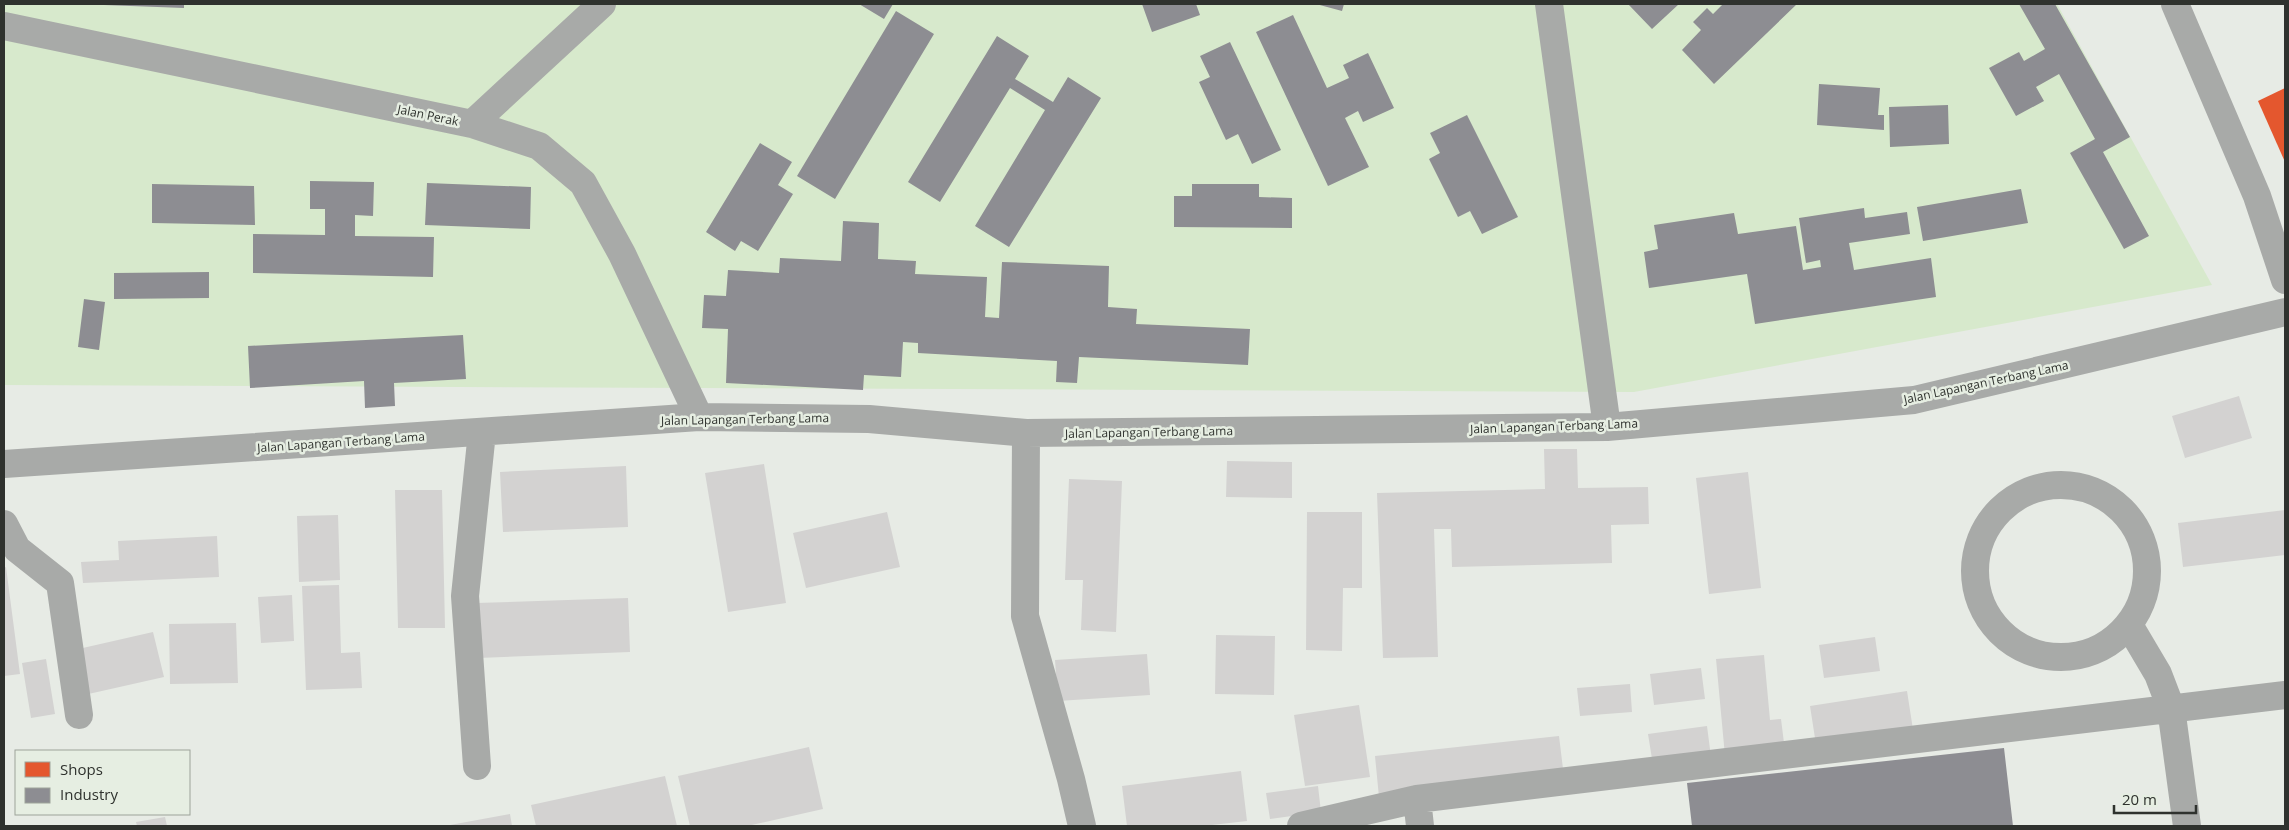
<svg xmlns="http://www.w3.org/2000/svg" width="2289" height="830" viewBox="0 0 2289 830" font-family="'Open Sans',sans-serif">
  <rect width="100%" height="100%" fill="#e7ebe5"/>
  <!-- green -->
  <path fill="#d7e9cc" d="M4,4H2057L2212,285L1634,392L4,385Z"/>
  <!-- shops -->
  <path fill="#e4572e" d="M2285,88V162L2258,101Z"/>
  <!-- industry -->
  <path fill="#8d8d92" d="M104,4H184V8L104,5Z
    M859,4H893L884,19Z
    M1142,4H1196L1200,15L1152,32Z
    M1316,4H1344L1342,11Z
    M1628,4H1679L1652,29Z
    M1723,4H1797L1714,84L1682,50L1701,30L1693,22L1707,8L1713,14Z
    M2019,4H2055L2130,137L2103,152L2149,236L2124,249L2070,153L2095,139L2059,74L2036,87L2044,101L2016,116L1989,68L2019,52L2024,61L2045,49Z
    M896,11L934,34L835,199L797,176Z
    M1293,15L1327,88L1349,78L1343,65L1368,53L1394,108L1363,122L1358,111L1345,118L1369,167L1328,186L1256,32Z
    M997,36L1029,56L1015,79L1053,102L1068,77L1101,98L1009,247L975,226L1045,110L1010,88L940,202L908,182Z
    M1230,42L1281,150L1252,164L1238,134L1226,140L1199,82L1210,77L1200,56Z
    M1819,84L1880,88L1878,115H1884V130L1817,125Z
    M1948,105L1949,144L1890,147L1889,107Z
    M1467,115L1518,217L1482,234L1470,211L1458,217L1429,159L1440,153L1430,133Z
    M760,143L792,162L778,185L793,194L758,251L741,241L735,251L706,232Z
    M310,181L374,182L373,216L355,215V236L434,237L433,277L253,273V234L325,235V209H310Z
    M427,183L531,187L530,229L425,225Z
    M152,184L254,186L255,225L152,223Z
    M1192,184H1259V197L1292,198V228L1174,227V196H1192Z
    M2021,189L2028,223L1923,241L1917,207Z
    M1864,208L1865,218L1907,212L1910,234L1849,243L1854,270L1931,258L1936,297L1755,324L1747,274L1649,288L1644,252L1658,249L1654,225L1734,213L1738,234L1796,226L1803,270L1821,267L1820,260L1806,263L1799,218Z
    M843,221L879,223L878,259L916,261L915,274L987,277L985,317L999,318L1002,262L1109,266L1108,307L1137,309L1136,324L1250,329L1248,365L1079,357L1077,383L1056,382L1057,361L918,353V343L903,342L901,377L864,375L863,390L726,383L728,329L702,328L704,295L726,296L728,270L779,273L780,258L841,261Z
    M209,272V298L114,299V273Z
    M84,299L105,302L99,350L78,347Z
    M463,335L466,379L394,383L395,406L365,408L364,381L250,388L248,346Z
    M2004,748L2013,826H1692L1687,783Z"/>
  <!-- building -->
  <path fill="#d3d2d1" d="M2239,396L2252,438L2185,458L2172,416Z
    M1544,449H1577L1578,488L1648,487L1649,524L1611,525L1612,563L1452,567L1451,529H1434L1438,657L1383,658L1377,493L1545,489Z
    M1227,461L1292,462V498L1226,497Z
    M764,464L786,603L728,612L705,473Z
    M626,466L628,527L503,532L500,472Z
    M1748,472L1761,588L1709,594L1696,478Z
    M1069,479L1122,481L1116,632L1081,630L1083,580H1065Z
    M395,490H442L445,628H398Z
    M2285,510V555L2183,567L2178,523Z
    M887,512L900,567L806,588L793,533Z
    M1307,512H1362V588H1343L1342,651L1306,650Z
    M338,515L340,580L299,582L297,516Z
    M217,536L219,577L83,583L81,562L119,560L118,541Z
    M6,567L20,674L4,676V568Z
    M339,585L341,653L360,652L362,688L306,690L302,586Z
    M292,595L294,641L261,643L258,597Z
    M628,598L630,652L478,658L476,603Z
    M236,623L238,683L170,684L169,624Z
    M153,632L164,677L84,695L74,650Z
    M1216,635L1275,636L1274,695L1215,694Z
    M1875,637L1880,671L1824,678L1819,645Z
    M1147,654L1150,695L1058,701L1055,660Z
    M1764,655L1770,720L1781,719L1785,751L1725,756L1716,659Z
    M46,659L55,714L31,718L22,663Z
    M1701,668L1705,699L1654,705L1650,674Z
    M1630,684L1632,712L1580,716L1577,688Z
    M1907,691L1914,736L1817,751L1810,706Z
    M1359,705L1370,777L1305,786L1294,715Z
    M1707,726L1711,757L1653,765L1648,734Z
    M1559,736L1564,777L1379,797L1375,756Z
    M809,747L823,809L747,826H690L678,776Z
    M1241,771L1247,821L1203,826H1127L1122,786Z
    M665,776L677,826H536L531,805Z
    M1318,786L1321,812L1270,819L1266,793Z
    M510,814L512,826H450V825Z
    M165,817L167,826H137L136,822Z"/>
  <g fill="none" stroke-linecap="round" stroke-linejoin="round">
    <!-- minor -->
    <path stroke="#a8aaa8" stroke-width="28" d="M1549,4L1607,427
      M2175,4L2257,196L2285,280
      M4,26L472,124L539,146L583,183L622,254L699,417
      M472,124L602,4
      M1026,433L1025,616L1071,779L1082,826
      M4,464L699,417L869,419L1026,433L1607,427L1914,400L2285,312
      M1975 571a86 86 0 1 1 172 0a86 86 0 1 1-172 0Z
      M4,524L17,549L60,583L79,715
      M2129,625L2158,674L2171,708L2187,826
      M477,766L465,596L482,432
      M1417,799L1420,826
      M1301,826L1417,799L2285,695"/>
  </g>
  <g text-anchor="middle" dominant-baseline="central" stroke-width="5" stroke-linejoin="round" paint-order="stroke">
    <!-- street labels -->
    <g font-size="12" fill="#2f322e" stroke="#e6eee2">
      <text transform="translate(428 115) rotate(12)">Jalan Perak</text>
      <text transform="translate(1986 382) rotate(-12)">Jalan Lapangan Terbang Lama</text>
      <text transform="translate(745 419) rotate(-1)">Jalan Lapangan Terbang Lama</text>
      <text transform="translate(1554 426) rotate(-2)">Jalan Lapangan Terbang Lama</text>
      <text transform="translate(1149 432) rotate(-1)">Jalan Lapangan Terbang Lama</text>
      <text transform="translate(341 442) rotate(-4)">Jalan Lapangan Terbang Lama</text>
    </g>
  </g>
  <!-- border -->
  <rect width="2289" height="830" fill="none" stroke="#2f322e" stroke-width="10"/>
  <!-- legend -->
  <rect x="15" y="750" width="175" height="65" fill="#e6eee2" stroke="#9da39a"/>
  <rect x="25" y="762" width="25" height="15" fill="#e4572e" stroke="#9da39a"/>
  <text x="60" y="775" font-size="15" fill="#2f322e">Shops</text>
  <rect x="25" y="788" width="25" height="15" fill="#8d8d92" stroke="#9da39a"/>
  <text x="60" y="800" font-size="15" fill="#2f322e">Industry</text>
  <!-- scale -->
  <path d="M2114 805v8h82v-8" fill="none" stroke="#2f322e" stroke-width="2.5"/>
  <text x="2122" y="805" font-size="15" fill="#2f322e" stroke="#e6eee2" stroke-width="4" paint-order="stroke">20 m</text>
</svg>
